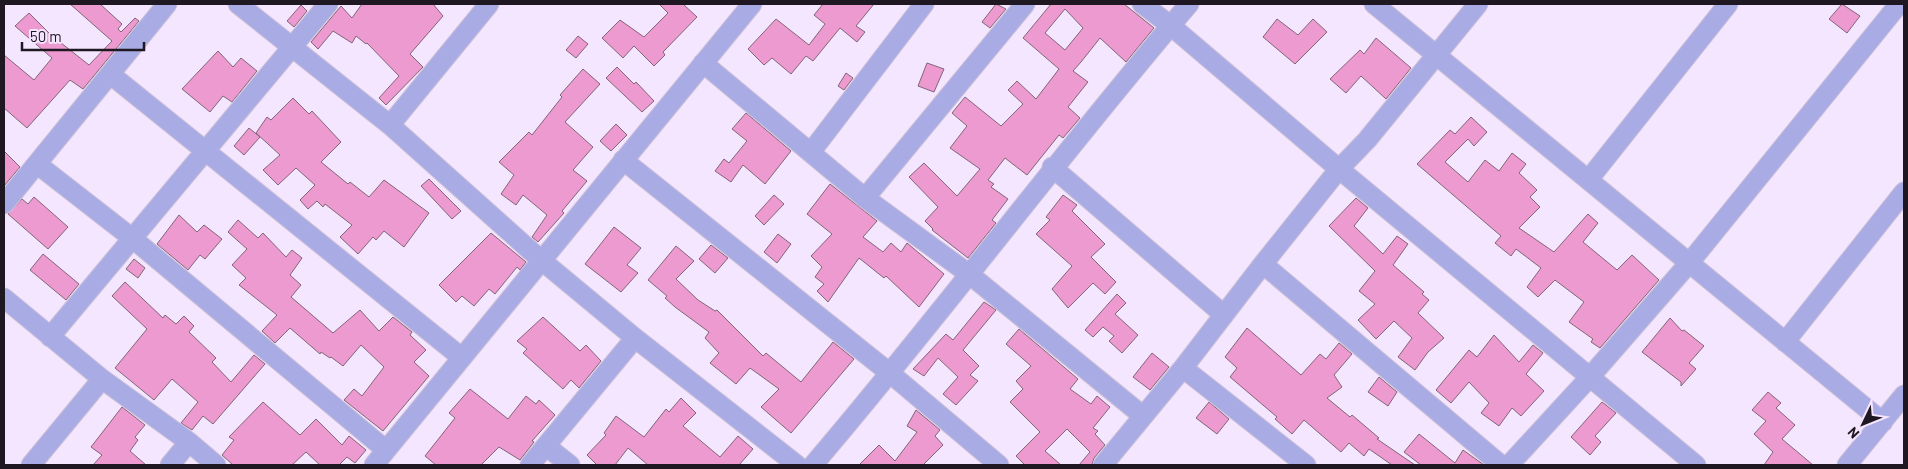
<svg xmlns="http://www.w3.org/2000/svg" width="1908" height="469" viewBox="0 0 1908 469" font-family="Barlow,sans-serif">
  <rect width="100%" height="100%" fill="#f5e6ff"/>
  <!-- building -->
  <path fill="#ed9ad0" stroke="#826577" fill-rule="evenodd" d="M70,4H100L122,24L118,29L121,32L135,18L139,21L83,89L70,80L27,128L4,108V55L34,80L52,58L15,26L29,13L51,35L89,65L112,41Z
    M362,4H433L443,16L410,54L423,67L386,105L379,98L399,76L367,43L366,44L356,36L352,43L333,31L318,49L311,42L341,6L352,18Z
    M659,4H683L697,17L663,52L665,55L654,66L634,46L623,58L602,38L620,20L644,37L668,13Z
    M823,4H874L856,26L865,32L857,42L840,28L813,61L806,56L791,74L772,58L764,65L748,49L776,19L809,45L825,24L814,15Z
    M996,4L1006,9L990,28L982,22Z
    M1051,4H1124L1154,28L1126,62L1100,38L1081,62L1073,71L1088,82L1068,107L1080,118L1063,138L1059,135L1027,175L1005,158L988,180L994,184L991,187L1008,199L992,220L996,223L968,258L932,230L933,229L925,221L938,207L909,177L924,163L957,196L980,169L950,148L967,126L952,113L965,97L1001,126L1023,104L1008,90L1017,81L1036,99L1059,69L1023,38ZM1065,9L1083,28L1065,50L1045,33Z
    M1842,4L1860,16L1847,33L1829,19Z
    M301,5L307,11L294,27L287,21Z
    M1277,19L1298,35L1313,19L1327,32L1295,64L1263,37Z
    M578,36L588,44L576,58L566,50Z
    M1376,38L1411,68L1386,99L1361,76L1346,93L1330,79L1360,50L1364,54Z
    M218,51L233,67L241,58L257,71L232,102L223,96L210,112L182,89Z
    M927,63L944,69L934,92L918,86Z
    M617,67L634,84L636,82L654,101L642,112L606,78Z
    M583,69L600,84L565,122L593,147L573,170L587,181L562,211L564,213L538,242L532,237L547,215L523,195L516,205L501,194L514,175L499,162L529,132L532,135L562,97L560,95Z
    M846,73L853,78L844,90L838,86Z
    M293,98L309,114L312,111L341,142L321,162L348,184L350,182L369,197L384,180L429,213L404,247L384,231L376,240L373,237L358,254L340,237L352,225L325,204L323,207L317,201L308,209L300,200L315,185L296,168L278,185L263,170L280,155L256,133L267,117L271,120Z
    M746,113L791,151L765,184L743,165L731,182L715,171L724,159L729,163L747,141L732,129Z
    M1471,117L1487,132L1474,146L1468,139L1445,162L1468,182L1485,160L1499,171L1512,153L1526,164L1519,173L1537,190L1530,197L1540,207L1519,228L1554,252L1588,214L1598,223L1583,242L1617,270L1632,255L1659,280L1600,348L1591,342L1593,339L1569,322L1584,302L1555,280L1538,297L1527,287L1541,268L1516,249L1511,256L1495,243L1501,236L1417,164L1450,130L1455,134Z
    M616,124L627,135L611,151L600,141Z
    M249,128L260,137L244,155L234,146Z
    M4,151L20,167L4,186Z
    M429,179L461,211L452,219L421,186Z
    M830,184L877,221L863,237L883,252L891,243L901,252L907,243L944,274L919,307L886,276L884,278L859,258L828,302L817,291L824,284L815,277L822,267L811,256L832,234L807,214Z
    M774,195L784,204L764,225L755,216Z
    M1063,195L1077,205L1072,211L1105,244L1091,257L1116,282L1105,294L1093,283L1068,308L1052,289L1072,266L1036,234L1050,220L1046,217Z
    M34,197L68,227L48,249L8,214L22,199L28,204Z
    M1356,198L1368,208L1354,226L1383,254L1397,236L1408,244L1393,265L1424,292L1422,294L1429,300L1418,313L1444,338L1428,352L1415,370L1398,357L1412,338L1394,321L1376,339L1358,320L1375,304L1359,291L1375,271L1329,226Z
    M179,215L197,232L204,225L222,239L205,259L200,255L188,270L157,244Z
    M238,220L258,238L263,233L286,257L292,250L302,258L290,275L301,285L291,297L333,333L360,310L379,331L393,317L412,332L410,335L426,350L414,362L429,376L383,431L344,400L354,389L362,396L384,367L361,345L343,366L331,357L330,358L321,352L320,354L290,328L275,343L262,331L277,315L239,285L246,278L232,265L247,249L228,232Z
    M614,227L641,248L627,265L638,273L621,292L585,264Z
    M491,233L526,262L520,270L517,267L495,294L489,289L474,306L462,296L456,302L439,285Z
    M778,234L791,244L777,263L764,252Z
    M711,245L728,258L715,273L699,259Z
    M676,246L694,261L676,279L698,300L715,311L717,310L763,356L766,353L801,382L833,342L854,359L791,433L761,407L779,389L750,368L736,384L710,363L719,353L705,338L709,332L675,307L665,298L667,296L648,280Z
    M43,254L79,284L66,300L30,270Z
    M134,259L145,268L138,278L126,269Z
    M125,282L163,318L165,315L176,324L184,316L194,326L189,332L216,358L212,362L231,382L254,355L265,364L213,424L203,416L192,430L181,423L198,402L172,379L154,400L115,368L147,329L112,296Z
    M1117,294L1126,303L1115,314L1138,335L1122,353L1109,341L1114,336L1103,327L1093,337L1085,330Z
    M984,302L996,310L963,350L979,366L970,375L978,381L956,405L943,394L958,377L938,358L924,376L913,369L946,334L953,340Z
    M543,317L580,351L586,345L601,361L579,388L571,380L563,389L523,353L527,349L517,341Z
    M1670,318L1682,331L1684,330L1704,346L1689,363L1696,369L1681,386V382L1642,352Z
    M1247,328L1301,375L1320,354L1326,359L1339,343L1352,354L1334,375L1342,387L1327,398L1350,417L1352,415L1379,438L1377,439L1415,465H1392L1369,449L1364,456L1349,443L1341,452L1304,420L1292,434L1275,419L1277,417L1230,377L1237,368L1225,357Z
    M1019,329L1078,379L1070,389L1091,404L1097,396L1110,407L1093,428L1098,431L1095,434L1105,445L1094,458L1092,465H1079L1090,452L1067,429L1045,451L1061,465H1025L1016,456L1040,432L1010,402L1023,389L1016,381L1031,366L1006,344Z
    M1494,335L1519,362L1533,345L1543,353L1526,374L1544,391L1521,416L1512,408L1499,426L1481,413L1489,403L1469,382L1451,403L1436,390L1469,350L1477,357Z
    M1152,353L1169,367L1150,390L1133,377Z
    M1379,377L1397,392L1388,406L1368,392Z
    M470,389L508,419L526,396L536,404L539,400L555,415L532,441L534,442L520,460L499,447L481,465H436L425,456L455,418L449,413Z
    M1768,392L1781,403L1776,408L1795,425L1782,439L1813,465H1764L1773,452L1754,434L1766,421L1752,410Z
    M681,398L696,413L683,426L720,457L738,436L753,449L739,465H648L628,448L615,465H597L587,455L606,435L604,433L616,416L644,437L666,409L669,412Z
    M263,402L300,435L316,419L342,445L349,436L366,450L355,463L347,457L339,465H320L306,452L292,465H233L222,455L234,440L229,437Z
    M1209,402L1229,419L1217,434L1196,418Z
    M1602,402L1616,413L1595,436L1601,442L1590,455L1571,437Z
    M122,407L145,425L135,437L138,440L130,451L146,465H93L102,455L91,447Z
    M916,410L940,430L935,436L943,445L923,465H859L879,445L895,461L917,432L907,426Z
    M1419,434L1455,463L1463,450L1484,465H1421L1404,452Z"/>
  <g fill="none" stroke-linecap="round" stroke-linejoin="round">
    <!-- minor casing -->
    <g stroke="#cec1d7" stroke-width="21">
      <path id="minor" d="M238,4L390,125L541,260L635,338L797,465
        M1142,4L1170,25L1339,169L1696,465
        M1374,4L1883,422
        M703,63L865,198L969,274L1143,416
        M110,74L461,357
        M390,125L489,4
        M811,152L924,4
        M623,160L891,374L999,465
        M37,164L132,238L386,450
        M1052,167L1224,315
        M1589,179L1728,4
        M865,198L1025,4
        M4,204L167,4
        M1263,264L1501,465
        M4,298L102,379L189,442L216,465
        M50,337L328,4
        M1785,342L1904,192
        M1183,368L1306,465
        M546,446L570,465
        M31,465L102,379
        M170,465L189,442
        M374,465L752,4
        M530,465L635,338
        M813,465C942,314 1060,155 1189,4
        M1103,465L1183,368L1263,264L1339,169L1367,140L1478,4
        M1509,465L1589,378L1690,262L1899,4
        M1847,465L1904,395"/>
    </g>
    <!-- minor -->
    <use href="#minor" stroke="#a9ace4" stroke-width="19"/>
  </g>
  <!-- border -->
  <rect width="1908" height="469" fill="none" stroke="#1f1823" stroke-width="10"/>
  <!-- north arrow -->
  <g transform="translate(1863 424) rotate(227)" stroke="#f5e6ff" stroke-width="4" paint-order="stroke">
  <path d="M0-4L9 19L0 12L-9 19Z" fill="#1f1823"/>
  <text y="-8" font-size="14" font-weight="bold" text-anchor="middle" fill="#1f1823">N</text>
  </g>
  <!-- scale -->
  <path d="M22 42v8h122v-8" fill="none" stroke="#1f1823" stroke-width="2.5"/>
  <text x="30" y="42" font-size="15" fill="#1f1823" stroke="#f5e6ff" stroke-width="4" paint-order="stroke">50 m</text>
</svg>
